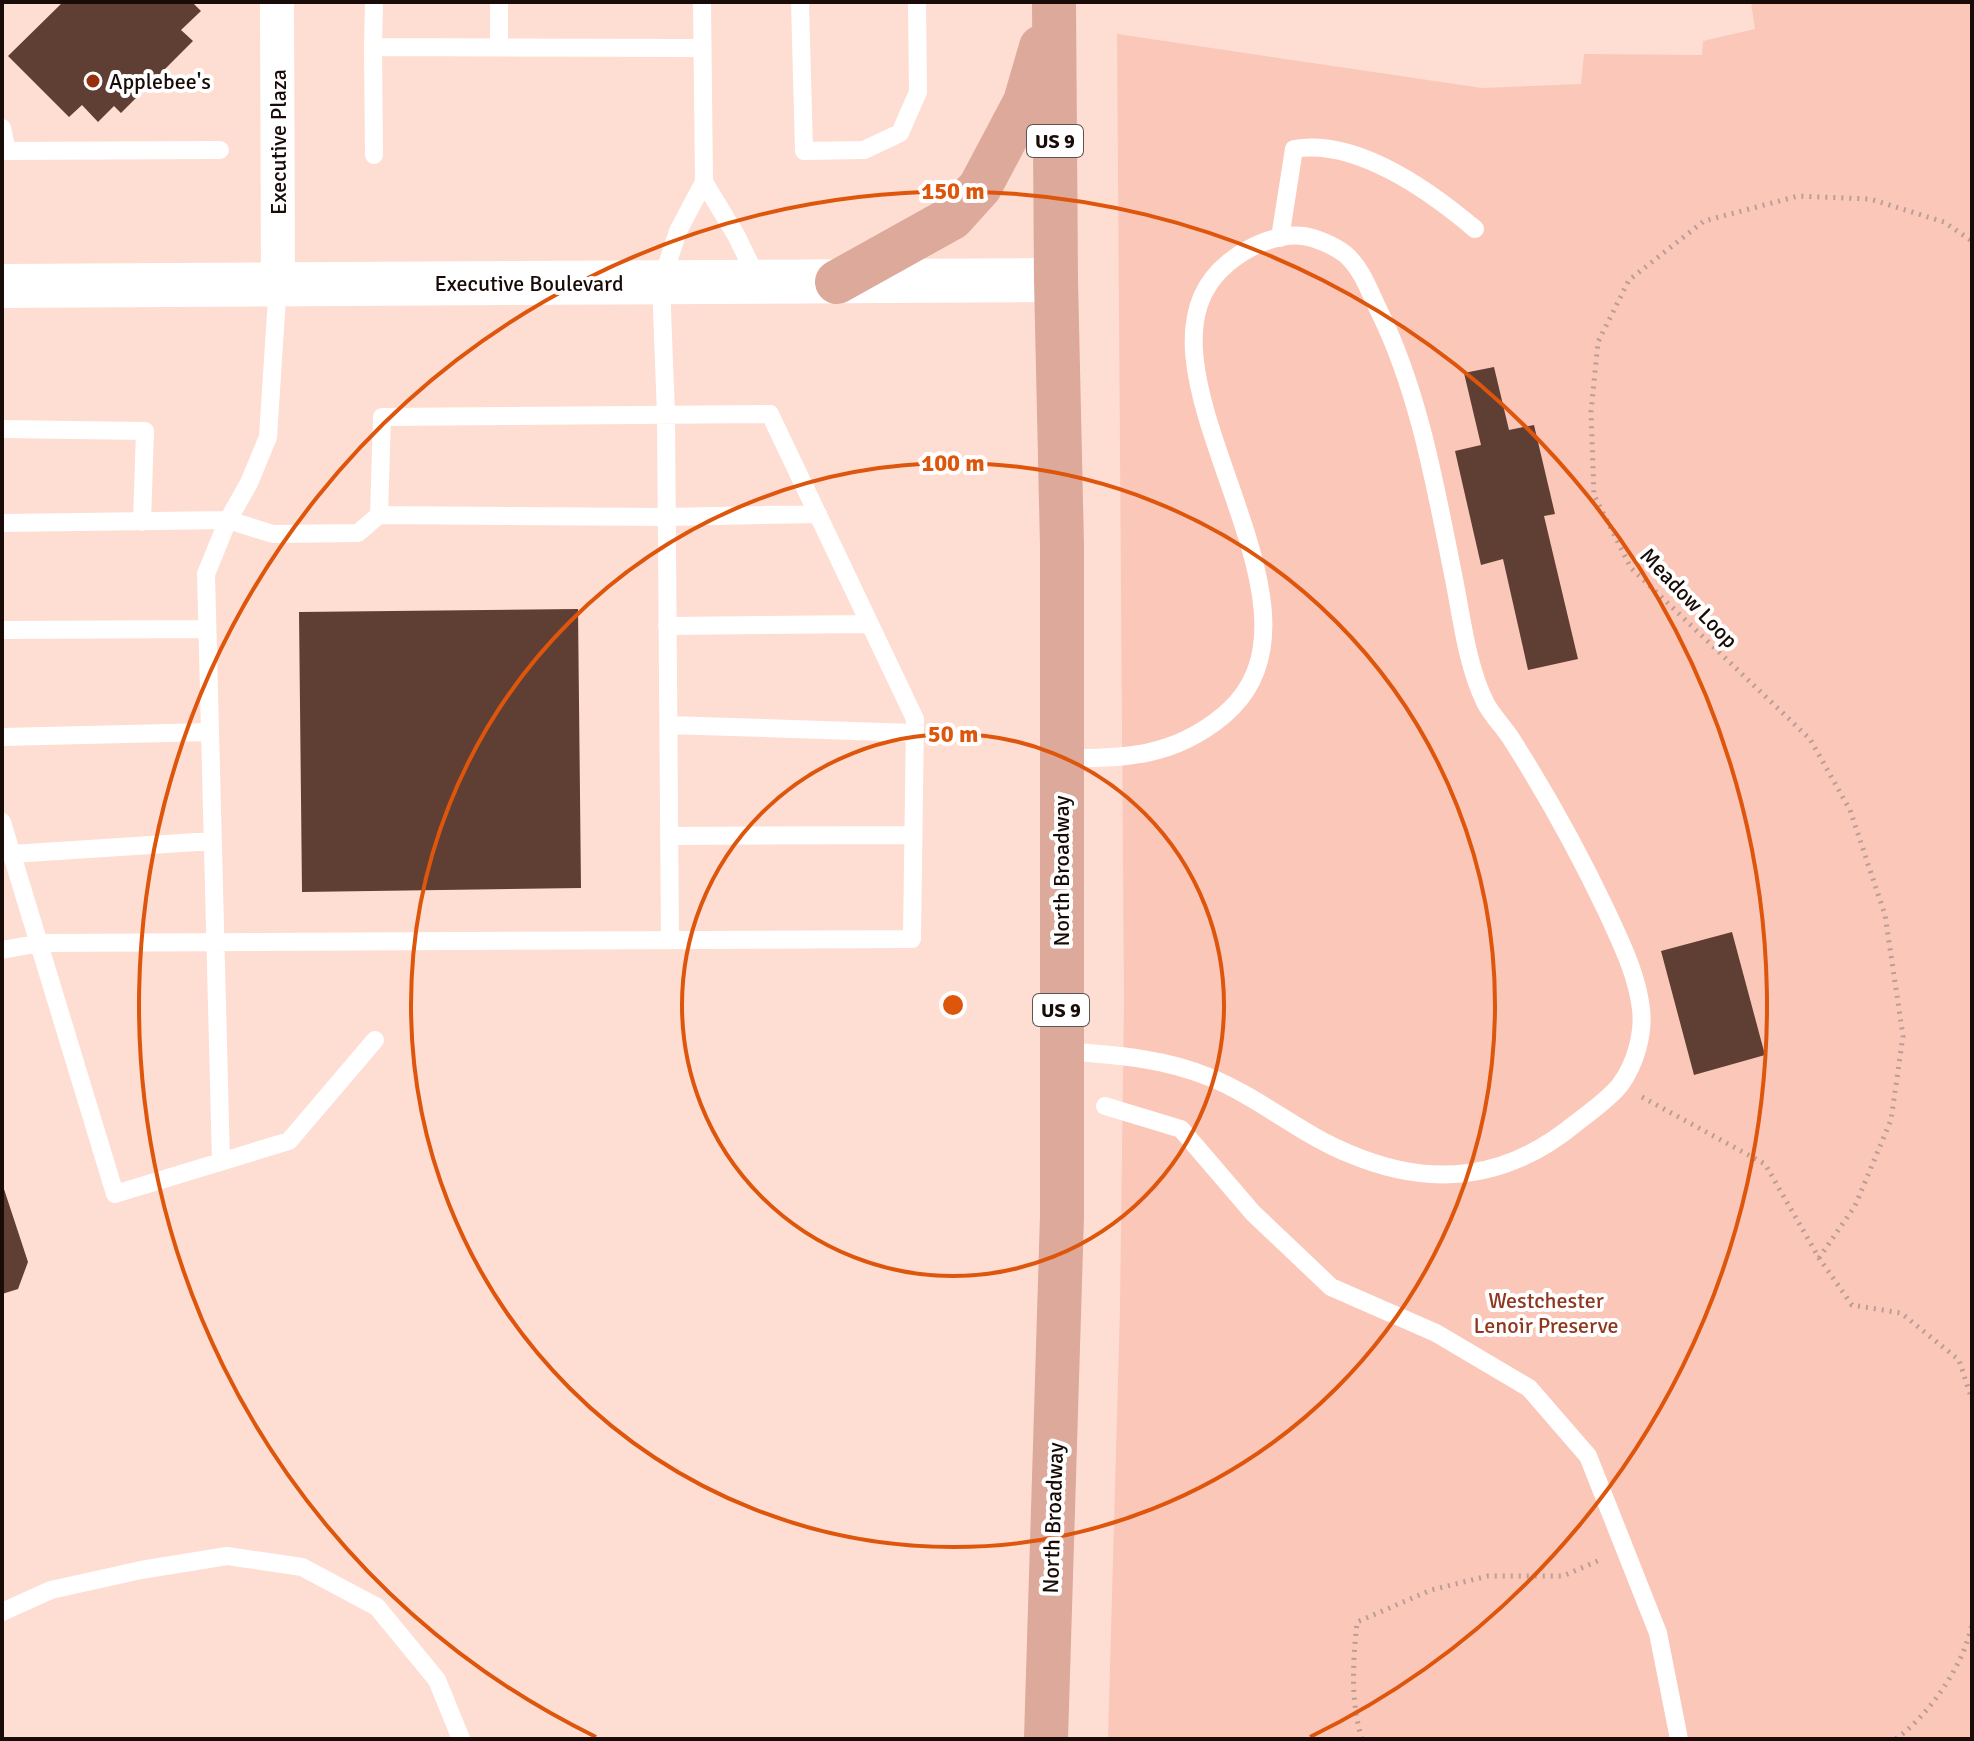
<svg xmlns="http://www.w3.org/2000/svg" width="1974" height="1741" viewBox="0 0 1974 1741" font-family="Signika,sans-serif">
  <rect width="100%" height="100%" fill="#feddd3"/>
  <!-- green -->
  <path fill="#fbc7b8" d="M1751,2H1972V1739H1108L1120,1309L1124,1001L1117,34L1482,88L1581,84L1584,54L1702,55L1703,41L1755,29Z"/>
  <!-- building -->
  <path fill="#5f3e34" d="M63,2H192L201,11L181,30L193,41L121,113L114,106L98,122L82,105L69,117L8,56Z
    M1494,367L1509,430L1534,425L1555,514L1544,516L1578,659L1528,670L1503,559L1481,565L1455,451L1481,445L1464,373Z
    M578,609L581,888L302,892L299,612Z
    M1732,932L1765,1055L1694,1075L1661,951Z
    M2,1183L28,1262L18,1289L2,1294Z"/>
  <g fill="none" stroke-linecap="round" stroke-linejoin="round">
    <!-- path -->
    <path stroke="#b99e96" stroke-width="5" stroke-dasharray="2 6" stroke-linecap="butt" d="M1642,1097L1765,1164L1819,1258L1852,1305L1901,1313L1959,1360L1972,1400
      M1819,1258L1855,1206L1891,1120L1903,1036L1885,915L1850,810L1810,739L1631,568L1594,495L1591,412L1598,342L1629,280L1704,221L1798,196L1870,199L1944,222L1972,241
      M1362,1739C1350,1701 1353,1661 1357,1622L1431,1590L1488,1576H1563L1602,1559
      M1896,1739C1929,1715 1965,1664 1972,1623"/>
    <!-- service -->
    <path stroke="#fff" stroke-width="18" d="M800,2L804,151L864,150L900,133L918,92L917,2
      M373,47L374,2
      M499,47V2
      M2,128L7,151
      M2,151L220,150
      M374,155L373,47L702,48
      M704,182L736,235L758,280
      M1280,238L1294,149C1356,138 1430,191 1475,229
      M2,429L145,431L142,522
      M2,523L228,520L273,534L358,533L379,515
      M667,626L870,624
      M2,630L207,629
      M668,725L915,733
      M2,737L210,732
      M1061,758C1124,759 1174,757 1224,715C1355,606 1107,361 1228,263C1247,247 1277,233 1303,236C1316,238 1333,245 1345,254C1362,268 1370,293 1380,313C1420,395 1436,490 1454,579C1462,619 1467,665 1485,702C1492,716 1504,727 1512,740C1547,795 1579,853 1607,912C1621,943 1637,974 1641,1009C1644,1034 1635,1065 1620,1085C1609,1099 1590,1112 1576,1123C1507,1180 1433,1189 1350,1154C1300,1134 1259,1097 1209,1077C1161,1057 1112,1055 1061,1051
      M2,822L115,1194L289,1141L375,1040
      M669,836L913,835
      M12,854L212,841
      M670,940L666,415L661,283L678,231L704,182L702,2
      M2,950L40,943L912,939L915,719L770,414L382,417L379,515L667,517L818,514
      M1105,1106L1181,1129L1253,1213L1331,1287L1436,1333L1529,1388L1588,1456L1658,1633L1679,1739
      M221,1162L206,574L228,520L249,483L268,437L278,282
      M2,1612L51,1590L141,1570L227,1556L302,1567L377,1607L437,1680L461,1739"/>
    <!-- minor -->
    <path stroke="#fff" stroke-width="34" d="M277,2L278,282"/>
    <!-- secondary -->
    <path stroke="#fff" stroke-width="44" d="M2,286L1056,280"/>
    <!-- primary -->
    <path stroke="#dca99b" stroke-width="44" d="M837,282L952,218L980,187L1025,102L1041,47
      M1046,1739L1062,1216V546L1056,280L1054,2"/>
  </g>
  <!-- distance rings -->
  <g fill="none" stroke="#de550c" stroke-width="4">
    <circle cx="953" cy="1005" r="271"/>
    <circle cx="953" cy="1005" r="542"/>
    <path d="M596 1737A814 814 0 1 1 1310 1737"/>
  </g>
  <!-- markers -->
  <circle fill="#972f0e" stroke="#fff" stroke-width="3" cx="93" cy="81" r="8"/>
  <g text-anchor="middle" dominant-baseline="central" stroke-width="8" stroke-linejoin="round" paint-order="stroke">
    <!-- shield labels -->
    <g fill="#fff" stroke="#5d5452" stroke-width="2">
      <rect x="1027" y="125" width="56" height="32" rx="6"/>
      <rect x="1033" y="994" width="56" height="32" rx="6"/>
    </g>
    <g font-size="20" font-weight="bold" fill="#180b08">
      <text x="1055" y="141">US 9</text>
      <text x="1061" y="1010">US 9</text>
    </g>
    <!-- poi labels -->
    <g font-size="22" fill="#180b08" stroke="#fff" text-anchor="start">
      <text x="109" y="81">Applebee's</text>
    </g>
    <!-- street labels -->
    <g font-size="22" fill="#180b08" stroke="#fff">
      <text transform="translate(278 142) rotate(-90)">Executive Plaza</text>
      <text x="529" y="283">Executive Boulevard</text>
      <text transform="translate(1689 598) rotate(46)">Meadow Loop</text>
      <text transform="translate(1061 871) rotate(-90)">North Broadway</text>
      <text transform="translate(1053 1518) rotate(-88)">North Broadway</text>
    </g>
    <!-- park labels -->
    <g font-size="22" fill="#8f381f" stroke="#fff">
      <text x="1546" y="1300">Westchester<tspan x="1546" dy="25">Lenoir Preserve</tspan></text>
    </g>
  </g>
  <circle cx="953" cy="1005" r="12" fill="#de550c" stroke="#fff" stroke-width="4"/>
  <g font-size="24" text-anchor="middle" font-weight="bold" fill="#de550c" stroke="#fff" stroke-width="8" stroke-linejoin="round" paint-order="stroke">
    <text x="953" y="199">150 m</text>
    <text x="953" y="471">100 m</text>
    <text x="953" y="742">50 m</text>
  </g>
  <!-- border -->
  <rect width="1974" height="1741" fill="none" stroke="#180b08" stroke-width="8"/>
</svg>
